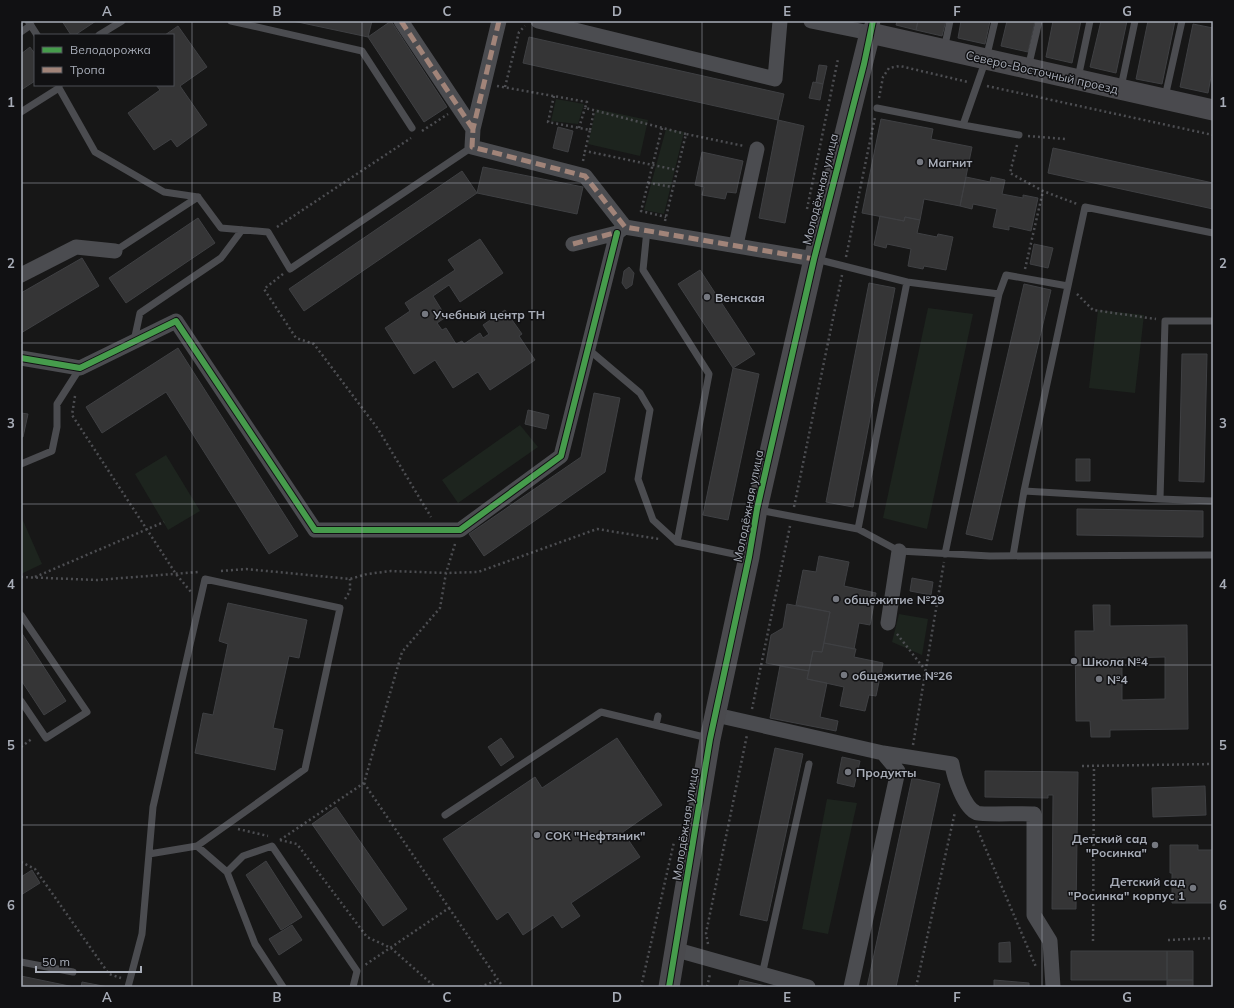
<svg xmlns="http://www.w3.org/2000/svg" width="1234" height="1008" viewBox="0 0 1234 1008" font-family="Mulish,sans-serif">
  <rect width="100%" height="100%" fill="#171717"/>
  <!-- green -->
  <path fill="#1d241e" d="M556,99L584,104L578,124L551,121Z
    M596,109L648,120L640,156L588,144Z
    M666,129L684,132L664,214L644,210Z
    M928,308L973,314L927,529L883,518Z
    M1098,310L1144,315L1135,393L1089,388Z
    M520,425L538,447L458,503L442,480Z
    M166,455L200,511L168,530L135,474Z
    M21,516L42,564L21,574Z
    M899,614L928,619L922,655L892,642Z
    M827,799L857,803L828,934L802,929Z"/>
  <!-- building -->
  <path fill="#353536" stroke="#3f4043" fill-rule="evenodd" d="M62,21H96L75,35H71Z
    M293,21H372L368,37Z
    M391,21L447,107L424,122L368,37Z
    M897,21H918L916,30L896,25Z
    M918,21H946L942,36L916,30Z
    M961,21H990L985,44L958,38Z
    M1007,21H1035L1028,52L1001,46Z
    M1053,21H1081L1072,63L1046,57Z
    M1101,21H1127L1116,73L1090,67Z
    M1148,21H1175L1162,84L1136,79Z
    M1193,24L1213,28V66L1208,93L1180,87Z
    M178,26L207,67L180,86L207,125L177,147L171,139L154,150L128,113L160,90L156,85H173V35H165Z
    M529,37L784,94L778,120L523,63Z
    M30,47L35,54V81L21,90V54Z
    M819,65L827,66L823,84L816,82Z
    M813,82L823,84L820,100L809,98Z
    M881,119L933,129L931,139L972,147L960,206L924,199L920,220L905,217L904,221L862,213Z
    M778,120L804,126L785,223L759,218Z
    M558,127L573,131L568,152L553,148Z
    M1053,148L1213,183V209L1048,173Z
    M702,152L743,161L736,193L727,192L725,199L702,195L704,187L695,185Z
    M483,167L583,187L577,214L477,193Z
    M462,171L477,193L304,311L289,289Z
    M966,177L990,182L991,177L1005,180L1002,194L1023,198V195L1038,198L1031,231L1009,226V230L993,227L997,209L973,204L972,209L960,206Z
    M880,216L904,221L905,217L920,220L917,233L937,237L938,234L953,237L946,270L924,266L923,269L908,266L911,249L887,244L886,248L874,245Z
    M198,218L215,243L126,303L109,278Z
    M480,239L503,273L460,302L449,285L433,296L446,317L437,323L442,330L446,328L456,344L462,341L464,344L480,333L483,338L489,334L483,325L505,310L522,334L519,336L535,360L490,390L478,372L453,388L435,360L414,374L385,328L410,311L405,303L455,270L448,260Z
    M1034,244L1053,248L1048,268L1030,264Z
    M82,258L99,286L21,333V293Z
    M629,267L634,273L632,285L626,289L622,283L624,271Z
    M700,270L755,354L733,368L678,284Z
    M869,283L895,288L853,507L826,502Z
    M1024,284L1051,290L992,540L966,534Z
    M178,348L298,536L269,554L166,392L102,433L86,407Z
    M1182,354H1207L1204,482L1179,481Z
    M733,368L759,374L728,520L703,515Z
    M594,393L620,398L605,472L484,556L469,534L581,457Z
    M528,410L549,415L546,429L525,424Z
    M21,413L28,414L23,437H21Z
    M1076,459H1090V481H1076Z
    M1077,509L1203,511V537L1077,535Z
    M819,556L849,562L844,586L876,593L870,625L859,623L854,649L824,643L830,612L796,605L803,570L816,572Z
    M912,578L933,582L931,595L910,591Z
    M228,603L307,620L299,658L289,656L273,728L283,730L275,770L195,753L203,713L213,715L228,644L219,641Z
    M787,604L830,612L822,652L813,651L809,671L766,663L771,635L783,628Z
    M1093,605H1110V626L1187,625L1188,729L1110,730V737H1091L1090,721H1076L1075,631H1094ZM1165,657V699L1122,700V658Z
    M21,632L66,701L44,715L21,680Z
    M824,643L856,649L854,657L883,663L876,696L869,695L865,711L840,706L844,687L807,679L813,651L822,652Z
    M780,666L809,671L807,679L827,683L820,717L838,721L836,731L770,718Z
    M501,738L514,757L501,766L488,747Z
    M617,738L662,805L623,832L640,857L571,903L580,916L562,928L553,915L523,935L508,912L497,920L443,839L535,777L542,788Z
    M775,748L803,754L767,921L740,915Z
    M842,757L860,761L854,787L837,783Z
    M985,771L1078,772L1076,909H1052L1053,795H1048V798L985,797Z
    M912,778L940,784L896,987H867Z
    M1205,786L1206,815L1153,817L1152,788Z
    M336,807L407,909L383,926L312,824Z
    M1170,845H1198V850H1213V903H1172V873H1170Z
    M266,861L302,917L281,930L246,875Z
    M32,870L40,883L21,895V877Z
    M292,925L302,940L279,955L269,939Z
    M1010,942L1011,962H999V943Z
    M1071,951H1167V980H1071Z
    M1167,951H1193V980H1167Z
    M21,976L74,987H21Z
    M740,980L766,986L765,987H738Z
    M994,980L1029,983V987H994Z
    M1167,980H1193V987H1167Z
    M82,982L108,987H81Z"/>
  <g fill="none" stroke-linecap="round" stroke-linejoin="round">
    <!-- path -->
    <path stroke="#4d4e52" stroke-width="2.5" stroke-dasharray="2 3" stroke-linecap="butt" d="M497,86L587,102L585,108L686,134
      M987,86L1213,135
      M505,87L519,32L525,26
      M554,96L548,122L590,130L585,151L677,170
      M879,98L883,77L889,68L900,66L968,82
      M579,128L585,108
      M662,128L641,211L666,217
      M590,130L594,111
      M422,131L448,114
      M1028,136L1065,139
      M1017,145L1010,173L1043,191L1077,204
      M583,161L585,151
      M648,183L673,187
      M807,209L838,59
      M665,221L686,134L744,146
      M277,227L411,138
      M846,257L875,117
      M1025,269L1043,191
      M283,274L264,289L296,338L314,344L378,429L431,517
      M1077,294L1093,310L1156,319
      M75,396L72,415L176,574L191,592
      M794,507L842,275
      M221,571L246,569L350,579L367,574L391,571L446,573L478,572L597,529L659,539
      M21,577L97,580L198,572
      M35,577L164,522
      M345,599L350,591V579
      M897,634L926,671
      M752,709L790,526
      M913,745L944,562
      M21,747L33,738
      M1082,766L1213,764
      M364,783L449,908L365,965
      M976,826L1036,967
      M238,829L268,836
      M280,840L364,783L402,652L440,608L446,573L455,544
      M280,840L297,844L367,937L391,948L435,987
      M21,862L35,869L109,974L121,978
      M449,908L503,987
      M1168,940L1213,938
      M1093,941L1094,766
      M708,944L706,933L747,735
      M480,987L498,980
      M641,987L674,842
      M707,987L710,974
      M916,987L955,812"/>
    <!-- lane -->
    <path stroke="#4b4c50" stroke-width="7" d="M28,21L37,35
      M231,21L362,51L412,128
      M995,21L986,59L963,125L1019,135
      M21,32L31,25
      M99,35L122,21
      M946,40L950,21
      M1028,68L1039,21
      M1078,78L1090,21
      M1121,87L1135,21
      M59,88L95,152L164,192L198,197
      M1165,97L1182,21
      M877,108L963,125
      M21,112L59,88V85
      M647,230L643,270L709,374L677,542L748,557
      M115,251L198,197L221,228L268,232L290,269L472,147
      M816,259L907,282
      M999,294L1006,275L1068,286L1085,207L1213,233
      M134,341L140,313L221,258L242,230
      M588,349L640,393L650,410L638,479L653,520L677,542
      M21,464L52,451L57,427V404L80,368
      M1024,491L1068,286
      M1160,499L1213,501
      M759,510L858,529L899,551L990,556L1213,555
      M858,529L907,282L999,294L945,554
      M1013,556L1024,491L1160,499L1165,321H1213
      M21,615L87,712L46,738L21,701
      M656,725L658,716
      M445,815L601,712L708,738
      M197,846L227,872
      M21,962L73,972
      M762,975L809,764
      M128,987L142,934L153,807L205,579L340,608L305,769L197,846L149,854
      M283,987L255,944L227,872L243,856L272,846L357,971L353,987"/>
    <!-- street -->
    <path stroke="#4b4c50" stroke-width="15" d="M401,21L473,129
      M499,21L473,129L472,147L585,176L625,227L814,259
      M538,21L775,79L780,21
      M811,21L870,33L873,21
      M573,244L617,233L622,229
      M736,245L757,149
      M21,275L76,247L115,251
      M21,358L80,368L176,321L315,530H460L561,456L617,233
      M888,623L899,551
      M716,715L883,753L898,771L851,987
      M883,753L952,764C954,777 964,808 977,813C983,815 1025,813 1034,814V915L1050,941L1053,987
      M677,950L808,987"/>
    <!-- secondary -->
    <path stroke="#4a4a4e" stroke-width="21" d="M669,987L710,739L749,557L757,509L814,259L870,33L1213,110"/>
    <!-- quiet -->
    <path stroke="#a18479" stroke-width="5" stroke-dasharray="10 5" stroke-linecap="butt" d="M401,21L473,129
      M499,21L473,129L472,147L585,176L625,227L814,259
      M573,244L618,232"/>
    <!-- cycleway casing -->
    <g stroke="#111113" stroke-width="8">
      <path id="cycleway" d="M21,358L80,368L176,321L315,530H460L561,456L617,233
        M669,987L710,739L749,557L757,509L814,259L864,64L873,21"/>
    </g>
    <!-- cycleway -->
    <use href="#cycleway" stroke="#469c4c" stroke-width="6"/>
  </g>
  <!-- grid -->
  <path fill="none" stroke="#a8adb8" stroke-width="1" stroke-opacity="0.55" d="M192,21V987M362,21V987M532,21V987M702,21V987M872,21V987M1042,21V987M21,183H1213M21,343H1213M21,504H1213M21,665H1213M21,825H1213"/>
  <!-- markers -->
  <g fill="#757880" stroke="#111113" stroke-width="1.5">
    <circle cx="920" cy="162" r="4"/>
    <circle cx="707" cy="297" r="4"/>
    <circle cx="425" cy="314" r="4"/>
    <circle cx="836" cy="599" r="4"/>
    <circle cx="1074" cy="661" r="4"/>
    <circle cx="844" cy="675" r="4"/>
    <circle cx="1099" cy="679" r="4"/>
    <circle cx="848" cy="772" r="4"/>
    <circle cx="537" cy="835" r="4"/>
    <circle cx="1155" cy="845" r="4"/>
    <circle cx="1193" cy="888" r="4"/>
  </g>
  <g text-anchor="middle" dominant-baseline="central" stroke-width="3" stroke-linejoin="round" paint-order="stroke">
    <!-- street labels -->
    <g font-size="12" fill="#a8adb8" stroke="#111113">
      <text transform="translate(1042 72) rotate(13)">Северо-Восточный проезд</text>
      <text transform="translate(820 189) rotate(-76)">Молодёжная улица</text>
      <text transform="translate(748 506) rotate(-79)">Молодёжная улица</text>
      <text transform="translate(685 824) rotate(-81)">Молодёжная улица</text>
    </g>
    <!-- poi labels -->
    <g font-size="12" font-weight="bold" fill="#a8adb8" stroke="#111113" text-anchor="start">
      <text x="928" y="162">Магнит</text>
      <text x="715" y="297">Венская</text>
      <text x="433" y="314">Учебный центр ТН</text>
      <text x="844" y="599">общежитие №29</text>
      <text x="1082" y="661">Школа №4</text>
      <text x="852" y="675">общежитие №26</text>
      <text x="1107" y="679">№4</text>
      <text x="856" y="772">Продукты</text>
      <text x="545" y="835">СОК "Нефтяник"</text>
      <text x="1147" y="838" text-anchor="end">Детский сад<tspan x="1147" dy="14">"Росинка"</tspan></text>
      <text x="1185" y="881" text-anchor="end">Детский сад<tspan x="1185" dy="14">"Росинка" корпус 1</tspan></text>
    </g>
  </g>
  <!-- border -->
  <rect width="1234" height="1008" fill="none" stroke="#111113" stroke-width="44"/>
  <!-- legend -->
  <rect x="34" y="34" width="140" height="52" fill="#111113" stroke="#4d4f55"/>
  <rect x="42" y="47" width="20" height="6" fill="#469c4c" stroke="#4d4f55"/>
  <text x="70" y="54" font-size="12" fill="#a8adb8">Велодорожка</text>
  <rect x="42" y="67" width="20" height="6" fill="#a18479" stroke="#4d4f55"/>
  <text x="70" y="74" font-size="12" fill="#a8adb8">Тропа</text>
  <!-- scale -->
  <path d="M36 966v6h105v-6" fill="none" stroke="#a8adb8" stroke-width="2"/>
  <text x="42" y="966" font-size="12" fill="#a8adb8" stroke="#111113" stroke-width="3" paint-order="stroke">50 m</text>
  <rect x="22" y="22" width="1190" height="964" fill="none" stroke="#a8adb8" stroke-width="1.5"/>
  <g font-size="13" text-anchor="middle" font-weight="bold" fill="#a8adb8">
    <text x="107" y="16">A</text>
    <text x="277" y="16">B</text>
    <text x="447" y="16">C</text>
    <text x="617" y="16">D</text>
    <text x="787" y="16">E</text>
    <text x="957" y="16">F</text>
    <text x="1127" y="16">G</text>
    <text x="11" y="107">1</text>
    <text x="1223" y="107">1</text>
    <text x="11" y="268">2</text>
    <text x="1223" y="268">2</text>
    <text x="11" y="428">3</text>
    <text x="1223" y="428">3</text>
    <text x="11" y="589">4</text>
    <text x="1223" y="589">4</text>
    <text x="11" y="750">5</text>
    <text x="1223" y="750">5</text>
    <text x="11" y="910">6</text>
    <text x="1223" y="910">6</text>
    <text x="107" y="1002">A</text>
    <text x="277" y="1002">B</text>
    <text x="447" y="1002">C</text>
    <text x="617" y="1002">D</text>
    <text x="787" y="1002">E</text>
    <text x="957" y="1002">F</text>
    <text x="1127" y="1002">G</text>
  </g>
</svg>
